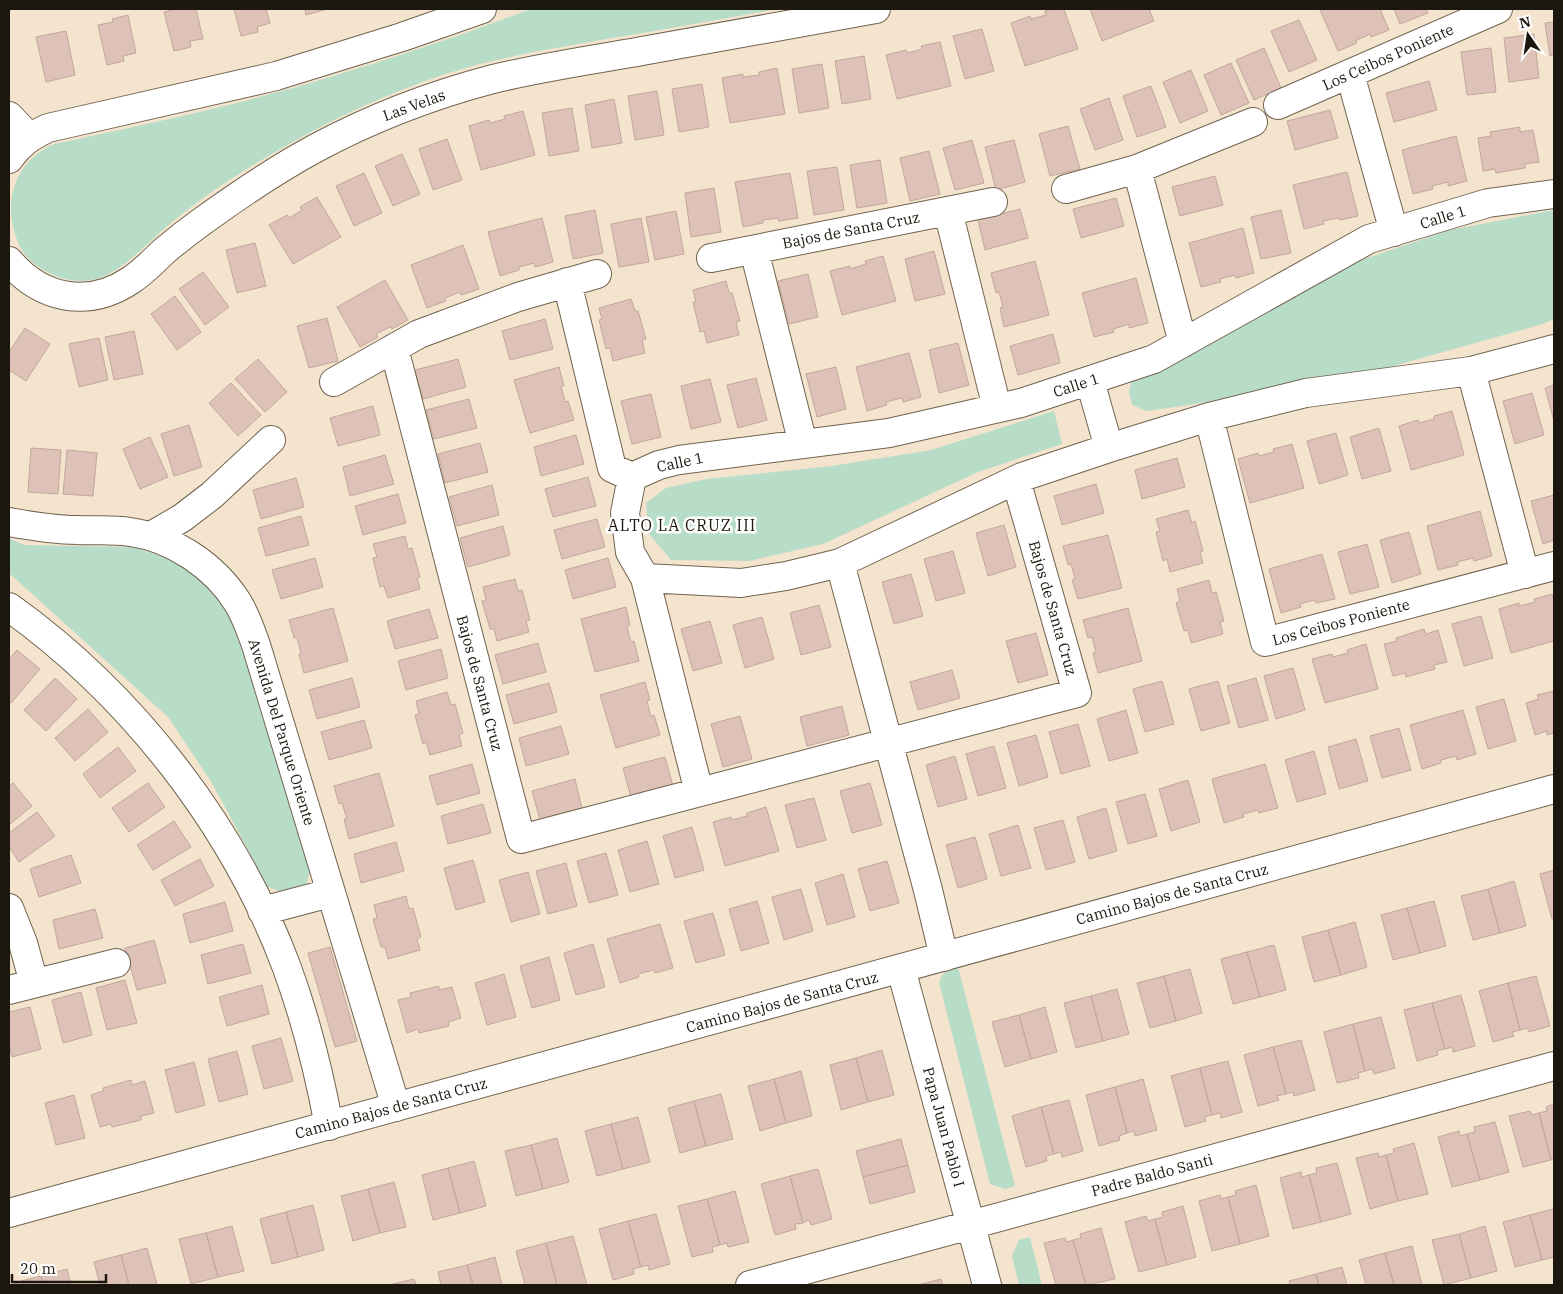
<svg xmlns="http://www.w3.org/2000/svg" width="1563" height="1294" viewBox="0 0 1563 1294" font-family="'IBM Plex Serif',serif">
  <rect width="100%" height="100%" fill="#f4e4cd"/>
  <!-- green -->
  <path fill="#b7ddc8" d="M531,9H778C723,19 668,29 612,38C568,46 523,53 480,64C408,83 336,116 272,154C237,174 204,196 173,221C150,240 124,271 96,279C70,286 39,273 23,252C0,212 10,163 54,144C146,124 239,105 330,77C398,57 465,34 531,9Z
    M1554,210V319L1543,324L1379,370L1190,405L1147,411L1132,405L1129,392L1133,375L1352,263L1450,230Z
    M1054,411L1062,444L978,472L823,544L749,561L671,560L649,534L646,503L666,488L707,479L832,466L931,450Z
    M9,538L24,545L133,547L185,564L222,599L245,641L310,871L306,885L284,893L268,887L212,783L168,717L9,573Z
    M958,967L1015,1186L1005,1189L990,1184L939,982L945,971Z
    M1030,1237L1042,1285H1019L1012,1256L1019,1240Z"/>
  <!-- building -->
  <path fill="#dec2b7" stroke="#c2a79c" d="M176,9H196L203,39L190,41L191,47L174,51L164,12Z
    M234,9H266L270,23L257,27L258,32L241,36Z
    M305,9H323L324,10L306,15Z
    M1053,9H1064L1078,49L1025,66L1011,23L1030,16L1031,19L1046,15L1045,11Z
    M1090,9H1149L1154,21L1102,41Z
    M1322,9H1380L1389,30L1371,37L1370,34L1355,41L1357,43L1338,51L1320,10Z
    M1394,9H1426L1428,13L1400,24Z
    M128,15L136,53L123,56L124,61L107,65L98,25L113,22L112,19Z
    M1299,20L1317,60L1289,72L1271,31Z
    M1554,22V55L1550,56L1545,23Z
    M982,29L994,71L965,79L953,36Z
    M66,31L75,75L46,82L36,37Z
    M1534,34L1539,78L1509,82L1504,38Z
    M940,42L951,86L897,99L886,55L906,50L907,53L922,49L921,46Z
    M1264,48L1281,88L1254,100L1236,60Z
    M1491,48L1496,92L1467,95L1461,52Z
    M864,56L871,99L842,104L835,61Z
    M1231,63L1249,103L1221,115L1204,75Z
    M822,64L829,108L799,113L792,69Z
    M777,68L785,114L730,123L722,78L743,74V77L759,75V72Z
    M1191,70L1208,111L1180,123L1163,82Z
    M1429,81L1437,110L1394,122L1386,93Z
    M702,84L709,127L679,132L672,89Z
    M1151,86L1166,127L1137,137L1123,96Z
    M657,91L664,135L635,140L628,96Z
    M1109,98L1123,140L1095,150L1080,109Z
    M614,99L622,143L592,148L585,105Z
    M572,108L579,151L549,156L542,113Z
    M1330,110L1338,138L1295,150L1287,121Z
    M523,111L535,155L481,170L469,126L489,120L490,123L505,119L504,116Z
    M1068,126L1080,169L1050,176L1039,134Z
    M1520,127V132L1533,130L1539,162L1525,164V168L1496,173L1495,169L1483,171L1478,138L1491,136L1490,132Z
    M1456,136L1467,181L1448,186V182L1432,186L1433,189L1413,194L1402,150Z
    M447,139L462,180L433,190L419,149Z
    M972,140L984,183L955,190L943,148Z
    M1014,140L1025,182L996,190L985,147Z
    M929,151L940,194L910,201L900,158Z
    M402,154L420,194L393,206L375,166Z
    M880,160L887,203L857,208L850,165Z
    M837,167L844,210L814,215L807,171Z
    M1347,172L1358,216L1340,220L1339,218L1323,221L1324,224L1304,229L1293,185Z
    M364,173L382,213L354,226L336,186Z
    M790,173L798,218L779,221L778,218L763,220V223L743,227L735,182Z
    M1215,176L1223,205L1180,216L1172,187Z
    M714,188L721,232L691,237L685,193Z
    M317,197L341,237L293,264L269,225L287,215L289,218L302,210L300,207Z
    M1116,198L1124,226L1081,238L1073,209Z
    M1020,209L1028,238L985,250L978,220Z
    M595,210L603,253L573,259L565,216Z
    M1281,210L1291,253L1261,259L1251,217Z
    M676,211L684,254L655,260L646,217Z
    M542,218L553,262L535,267L534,263L519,267V270L500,276L488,232Z
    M641,218L649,262L619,267L611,224Z
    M1243,228L1254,273L1236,278L1235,275L1220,279L1221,282L1201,287L1189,243Z
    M255,243L266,286L237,293L226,250Z
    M463,245L479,289L461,295L460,292L445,298L446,301L427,308L411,265Z
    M934,251L945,294L915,301L905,259Z
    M883,256L896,301L842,315L830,271L850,266V269L866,264L865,261Z
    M1035,261L1049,315L1004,327L1000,308L1003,307L999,292L996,293L991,273Z
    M203,272L229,307L205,325L179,289Z
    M808,274L818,317L789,324L778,281Z
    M1136,278L1148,323L1129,328V324L1113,329L1114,332L1094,337L1082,293Z
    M385,280L408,320L392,329L390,327L376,334L378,337L360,347L337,307Z
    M726,281L729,293H732L740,321L736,322L739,335L707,343L704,331L700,332L693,302H696L693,290Z
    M175,296L201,332L177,350L151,314Z
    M631,299L635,311H638L646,339L642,340L645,353L613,361L610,348L606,349L599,320L602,319L599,308Z
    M327,318L338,361L309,368L297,326Z
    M545,319L553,349L510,360L502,331Z
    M25,328L50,344L26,381L9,370V352Z
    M134,331L143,374L114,380L105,337Z
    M1053,334L1060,363L1018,375L1010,346Z
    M99,338L108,380L79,387L69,344Z
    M958,343L969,385L939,393L929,350Z
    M909,353L921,397L903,402L902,398L886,402L887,405L867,411L856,367Z
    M258,359L287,392L265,412L235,379Z
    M458,359L466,387L423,399L415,370Z
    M559,367L564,386H561L565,402L568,401L574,420L530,433L514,380Z
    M836,367L846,409L817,417L806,374Z
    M756,378L767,420L738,428L727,385Z
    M710,379L721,422L691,429L681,386Z
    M231,383L261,415L238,436L209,403Z
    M1554,385V421L1545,388Z
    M1532,393L1544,435L1515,444L1503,401Z
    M651,394L661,437L632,444L621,401Z
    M469,399L477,428L434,439L426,410Z
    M373,406L380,435L338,446L330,418Z
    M1452,411L1464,455L1411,470L1399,426L1418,420L1419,423L1434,419V416Z
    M189,425L202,467L174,476L161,434Z
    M1379,428L1391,471L1362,479L1350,437Z
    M1336,433L1348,475L1319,484L1307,441Z
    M576,435L584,464L541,476L534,447Z
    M150,437L168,477L140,489L123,449Z
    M480,443L488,472L445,483L438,454Z
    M1292,444L1304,488L1250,503L1238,459L1258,453L1259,456L1274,452L1273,449Z
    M31,448L61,450L58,494L28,492Z
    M67,450L97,453L93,496L63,494Z
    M385,455L394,484L350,496L343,467Z
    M1177,458L1185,487L1142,499L1135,470Z
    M588,477L596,506L553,517L545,489Z
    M296,478L304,507L261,519L253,490Z
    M1096,484L1104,513L1062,525L1054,496Z
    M492,485L499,515L457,526L449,497Z
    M398,494L406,523L363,535L355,506Z
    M1554,495V540L1543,544L1531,501Z
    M1188,510L1192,523L1195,521L1203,551L1200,552L1203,563L1170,572L1167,559L1163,561L1156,532L1160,531L1156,519Z
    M1480,511L1492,556L1474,561L1473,558L1457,562L1458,565L1438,570L1427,526Z
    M301,516L309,545L266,556L258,528Z
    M597,519L605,547L562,559L554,530Z
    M1004,525L1016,567L988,576L976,533Z
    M503,526L510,555L468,567L460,538Z
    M1409,532L1421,574L1392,583L1380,540Z
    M1108,535L1122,588L1078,599L1072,580L1075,579L1071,564L1068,565L1063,546Z
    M405,536L408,549L412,548L420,577L417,578L420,589L388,598L384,586L380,587L373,558L377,557L373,544Z
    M1367,544L1379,587L1350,594L1338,552Z
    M953,551L965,593L936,601L924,559Z
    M1322,554L1335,599L1316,603L1315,600L1300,604L1301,607L1281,613L1269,569Z
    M315,558L323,587L281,599L272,570Z
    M608,558L616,587L573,599L565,570Z
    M911,574L923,616L894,624L882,582Z
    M515,579L518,591L522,590L530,620L526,621L529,632L497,641L494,629H490L482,601L486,600L483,587Z
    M1209,580L1212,593L1216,592L1224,621L1220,622L1223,634L1191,643L1188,630L1184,631L1176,603L1180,601L1177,589Z
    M1552,594L1554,600V641L1511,653L1499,609L1519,603V606L1535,602L1534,599Z
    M819,605L831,647L801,655L790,613Z
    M626,607L630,625L627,627L631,642L634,641L639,661L595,672L581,619Z
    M333,608L348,661L304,673L299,654L301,653L297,638H294L289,620Z
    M1128,608L1142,661L1098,673L1093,653H1096L1092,637L1088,638L1083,620Z
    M429,609L438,638L395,649L387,621Z
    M1481,616L1493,658L1464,666L1452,624Z
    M762,617L774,659L745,668L733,625Z
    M710,621L722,663L693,671L681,629Z
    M1424,629L1426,634L1438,630L1447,662L1434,665L1435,669L1406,677L1405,673L1393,676L1384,644L1397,641L1396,638Z
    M1036,633L1048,675L1018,683L1006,641Z
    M538,643L546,672L503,684L495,655Z
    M1366,644L1378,689L1325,703L1312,659L1332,654L1333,657L1348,653L1347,650Z
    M441,649L448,678L406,690L398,661Z
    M17,650L40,669L11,703L9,701V659Z
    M1293,668L1305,710L1276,719L1264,676Z
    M952,670L960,698L918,710L910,682Z
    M55,678L77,699L46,731L24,710Z
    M352,678L360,707L317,719L309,690Z
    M1256,678L1268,720L1239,728L1227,686Z
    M1162,681L1174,724L1145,732L1133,689Z
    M1218,681L1230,723L1201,731L1189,689Z
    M645,682L650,700L647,701L651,717L654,715L660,735L616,748L600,695Z
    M549,683L557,712L514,724L506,695Z
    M1554,691V733L1547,735V731L1535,735L1526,703L1539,699L1537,695Z
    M447,692L451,705L455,704L463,733L459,735L462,746L430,755L426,742L423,744L415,715L419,714L416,701Z
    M1504,699L1516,741L1488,749L1476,707Z
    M842,706L849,735L807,746L800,717Z
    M88,709L108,732L75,761L55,738Z
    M1126,710L1138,753L1109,761L1097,719Z
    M1463,710L1476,754L1457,760L1456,756L1441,760V763L1422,769L1410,725Z
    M740,716L752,759L723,767L711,724Z
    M364,720L372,748L329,760L321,732Z
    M1078,724L1090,766L1061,774L1049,732Z
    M561,726L569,754L526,766L519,738Z
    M1399,728L1411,770L1382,778L1370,736Z
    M1036,735L1048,777L1019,786L1007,743Z
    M1356,739L1368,781L1339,789L1328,747Z
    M994,746L1006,788L978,796L966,754Z
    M118,747L136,771L100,798L83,774Z
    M1314,751L1326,794L1297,802L1285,760Z
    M955,756L967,799L938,807L926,765Z
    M665,757L673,786L631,797L623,768Z
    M472,764L480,793L437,805L429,776Z
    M1265,764L1278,808L1259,813L1258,810L1243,814L1244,817L1224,823L1212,779Z
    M379,773L394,826L349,839L344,819H347L342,803L339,804L334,786Z
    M575,779L582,808L540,820L532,791Z
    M1188,780L1200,822L1171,831L1159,789Z
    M13,783L32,806L9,825V786Z
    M148,783L165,807L129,832L112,808Z
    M870,783L882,825L852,833L840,791Z
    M1145,794L1157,836L1128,844L1116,802Z
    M814,798L826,840L797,848L785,805Z
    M483,804L491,833L448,844L441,816Z
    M766,807L779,851L725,866L713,822L731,817L732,820L747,816V813Z
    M1106,808L1117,851L1089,859L1077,817Z
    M37,812L55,836L19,862L9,847V833Z
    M1063,820L1075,862L1046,870L1034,828Z
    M174,821L191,847L153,870L137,845Z
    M1018,825L1031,868L1001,876L989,834Z
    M692,827L704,870L675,878L663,836Z
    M975,837L987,879L958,888L946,845Z
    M647,841L659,884L630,892L618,850Z
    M396,842L404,871L361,883L354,854Z
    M606,853L618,895L589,903L577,861Z
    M71,855L81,883L39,897L30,869Z
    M200,859L214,886L175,906L161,880Z
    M473,860L485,902L456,910L444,868Z
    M887,861L899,903L870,911L858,869Z
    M566,863L577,906L548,914L536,871Z
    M1554,870V919H1552L1540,874Z
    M528,872L540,914L511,922L499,880Z
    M843,874L855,917L827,925L815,883Z
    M1514,881L1526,926L1500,933L1488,889Z
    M801,889L813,931L784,940L772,897Z
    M1488,889L1500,933L1473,940L1461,896Z
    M406,896L409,909L413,908L421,937L417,939L420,950L388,959L385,947H381L373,919L377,918L374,905Z
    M757,901L769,943L741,951L729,909Z
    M1434,901L1446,946L1420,953L1407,908Z
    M225,902L233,931L190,943L183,914Z
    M1407,908L1420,953L1393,960L1381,915Z
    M95,909L103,938L59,949L53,920Z
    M713,913L725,955L696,963L684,921Z
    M1355,922L1367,967L1341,975L1328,930Z
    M660,924L673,968L655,973L654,970L638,974L639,977L620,983L607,939Z
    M1328,930L1341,975L1314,982L1302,937Z
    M154,940L166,983L137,990L125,948Z
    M243,944L251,973L208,984L201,955Z
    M593,944L605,987L576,995L564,953Z
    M1274,945L1286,990L1260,997L1247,952Z
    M330,947L357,1041L335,1047L308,953Z
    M1247,952L1260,997L1233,1004L1221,959Z
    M549,957L560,1000L532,1008L520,966Z
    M1190,969L1202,1013L1176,1021L1164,976Z
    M504,974L516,1017L487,1025L475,983Z
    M1164,976L1176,1021L1150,1028L1137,983Z
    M1536,976L1550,1026L1529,1032L1527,1028L1520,1030L1508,983Z
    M125,980L137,1023L107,1030L96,988Z
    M1508,983L1520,1030L1512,1032L1514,1036L1493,1042L1479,991Z
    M262,985L269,1014L227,1026L219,997Z
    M439,986V990L452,987L461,1018L448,1022L449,1026L419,1033L418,1029L407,1033L398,1000L411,997L410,993Z
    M1117,989L1129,1034L1103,1041L1091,996Z
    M81,992L92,1035L63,1043L52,1000Z
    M1461,995L1475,1046L1453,1052L1452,1047L1445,1049L1432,1003Z
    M1091,996L1103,1041L1076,1048L1064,1003Z
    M1432,1003L1445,1049L1437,1051L1438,1055L1417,1061L1404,1010Z
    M30,1007L41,1049L12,1057L9,1045V1012Z
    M1045,1007L1057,1052L1031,1059L1019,1015Z
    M1019,1015L1031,1059L1005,1067L992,1022Z
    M1381,1017L1395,1068L1374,1074L1372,1069L1365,1071L1353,1024Z
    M1353,1024L1365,1071L1358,1073L1359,1078L1337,1083L1324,1032Z
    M281,1038L293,1081L264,1089L252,1046Z
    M1301,1040L1315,1090L1294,1096L1293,1092L1286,1094L1273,1047Z
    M1273,1047L1286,1094L1277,1096L1279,1100L1258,1106L1244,1055Z
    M882,1050L894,1095L868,1102L856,1058Z
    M237,1051L248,1094L219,1102L208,1059Z
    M856,1058L868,1102L841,1110L830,1065Z
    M1228,1061L1242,1112L1221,1118L1220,1113L1212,1115L1200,1068Z
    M194,1062L205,1105L176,1113L165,1070Z
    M1200,1068L1212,1115L1204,1117L1206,1121L1185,1127L1171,1076Z
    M801,1071L812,1116L786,1123L774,1079Z
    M774,1079L786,1123L760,1131L748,1086Z
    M1143,1079L1157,1130L1135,1136L1134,1131L1127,1133L1115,1087Z
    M131,1080L132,1085L145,1081L154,1113L141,1116V1120L112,1127L111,1124L100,1127L91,1095L103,1091V1088Z
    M1115,1087L1127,1133L1119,1136L1120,1140L1099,1146L1086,1095Z
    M721,1094L733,1139L706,1146L694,1101Z
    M74,1095L85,1138L56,1145L45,1103Z
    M1069,1100L1083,1151L1062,1157L1061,1152L1054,1154L1041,1107Z
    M694,1101L706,1146L680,1153L668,1108Z
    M1554,1104V1159L1551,1160L1539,1113L1547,1111L1546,1107Z
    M1041,1107L1054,1154L1046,1156L1047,1161L1026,1167L1012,1116Z
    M1530,1111L1532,1115L1539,1113L1551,1160L1523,1167L1509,1116Z
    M638,1117L650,1162L623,1169L611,1124Z
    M1495,1122L1509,1172L1480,1180L1467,1134L1475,1132L1474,1127Z
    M611,1124L623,1169L597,1176L585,1131Z
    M1459,1131L1460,1136L1467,1134L1480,1180L1452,1187L1438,1137Z
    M557,1138L569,1182L543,1189L531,1145Z
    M901,1139L908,1165L863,1177L856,1151Z
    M1414,1143L1428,1194L1398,1201L1386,1155L1394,1153L1393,1149Z
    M531,1145L543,1189L516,1196L505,1151Z
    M1378,1153L1379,1157L1386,1155L1398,1201L1370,1209L1356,1158Z
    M474,1161L486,1206L460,1213L448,1168Z
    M1337,1163L1351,1214L1321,1222L1309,1175L1317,1173L1316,1168Z
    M908,1165L915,1192L870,1204L863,1177Z
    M448,1168L460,1213L433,1220L422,1175Z
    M818,1169L832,1219L811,1225L809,1220L803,1223L790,1176Z
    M1301,1172L1302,1177L1309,1175L1321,1222L1293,1229L1280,1178Z
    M790,1176L803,1223L795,1224L796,1229L775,1235L761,1184Z
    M394,1182L406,1227L380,1233L368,1189Z
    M1256,1185L1269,1236L1240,1244L1228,1197L1236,1195L1235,1191Z
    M368,1189L380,1233L353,1241L341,1196Z
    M735,1191L749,1242L728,1247L727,1243L720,1245L707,1199Z
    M1220,1195L1221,1199L1228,1197L1240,1244L1212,1251L1199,1201Z
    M707,1199L720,1245L712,1247L713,1252L692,1257L678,1206Z
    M313,1205L324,1250L298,1257L286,1212Z
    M1183,1206L1196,1257L1167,1265L1155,1219L1163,1217L1162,1212Z
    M1554,1209V1257L1542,1260L1530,1215Z
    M286,1212L298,1257L272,1264L260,1219Z
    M656,1214L670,1264L649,1270L648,1265L641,1267L628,1221Z
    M1530,1215L1542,1260L1515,1267L1503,1222Z
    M1146,1216L1148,1221L1155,1219L1167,1265L1139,1272L1125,1222Z
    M628,1221L641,1267L633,1269L634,1274L613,1280L599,1229Z
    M232,1226L244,1271L218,1277L206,1233Z
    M1485,1226L1497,1271L1471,1278L1459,1234Z
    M1101,1228L1115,1279L1086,1285L1073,1240L1081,1238L1080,1234Z
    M206,1233L218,1277L191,1284L179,1239Z
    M1459,1234L1471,1278L1444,1285L1432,1240Z
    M573,1236L587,1285H557L546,1243Z
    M1065,1238L1067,1242L1073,1240L1086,1285H1056L1044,1243Z
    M546,1243L557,1285H525L516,1251Z
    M1412,1246L1422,1285H1394L1385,1253Z
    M147,1248L157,1285H129L121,1255Z
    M1385,1253L1394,1285H1366L1359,1260Z
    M121,1255L129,1285H100L94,1262Z
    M495,1257L502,1285H473L467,1265Z
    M467,1265L473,1285H441L438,1272Z
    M1342,1267L1347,1285H1319L1316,1274Z
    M67,1269L71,1285H43L41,1276Z
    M1316,1274L1319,1285H1290L1289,1281Z
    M41,1276L43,1285H15L14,1283Z
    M414,1279L416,1285H389Z
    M941,1279L943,1285H918Z"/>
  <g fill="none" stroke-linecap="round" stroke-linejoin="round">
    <!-- street casing -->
    <g stroke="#70634f" stroke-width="30">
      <path id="street" d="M1350,74L1394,232
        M1278,105L1498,9
        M9,116L29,137
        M9,159C19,144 31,136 48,128L276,76L402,37L482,9
        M1137,169L1183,343
        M1066,189L1137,169L1253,122
        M948,211L997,408
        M754,250L803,444
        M711,258L993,202
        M9,261C41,299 88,309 131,280C143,272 153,262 163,252C176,241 190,230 204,220C240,194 277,169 316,148C372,118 432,95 493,79C542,67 592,60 642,51C720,37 798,23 876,9
        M567,282L612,468L632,477
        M394,348L521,839L1077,693L1016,480
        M1471,371L1525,574
        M1090,381L1109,448
        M334,382L419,334L518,297L597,274
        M1209,417L1265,642L1554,566
        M632,477L659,465L679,460L889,433L1021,403L1154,359L1369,239L1488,203L1554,194
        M632,477L625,513L630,552L645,578L699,792
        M9,522C31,526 54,530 77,530C95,531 112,529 130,532C173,538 215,566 238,603C246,616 251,631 256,645L396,1107
        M151,536L182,518L212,495L271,440
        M840,563L928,890L944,957
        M645,578L741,583L786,576L840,563L1022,477L1109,448L1209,417L1306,393L1471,371L1554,349
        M9,607C132,695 234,826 287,968C306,1020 319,1072 329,1126
        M9,908L23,943L34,983
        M262,911L330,893
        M901,969L987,1285
        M9,990L116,963
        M750,1285L1554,1066"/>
    </g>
    <!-- secondary casing -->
    <g stroke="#70634f" stroke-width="30">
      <path id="secondary" d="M9,1213L1554,789"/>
    </g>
    <!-- street -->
    <use href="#street" stroke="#fff" stroke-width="28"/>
    <!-- secondary -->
    <use href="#secondary" stroke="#fff" stroke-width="28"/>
  </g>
  <g text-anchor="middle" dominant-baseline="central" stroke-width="5" stroke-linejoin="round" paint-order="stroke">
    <!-- street labels -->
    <g font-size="15" fill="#1c170e" stroke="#fff">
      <text transform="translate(1388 57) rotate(-24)">Los Ceibos Poniente</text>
      <text transform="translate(414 105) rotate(-20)">Las Velas</text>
      <text transform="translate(1443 217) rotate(-17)">Calle 1</text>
      <text transform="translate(851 230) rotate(-11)">Bajos de Santa Cruz</text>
      <text transform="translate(1076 385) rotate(-18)">Calle 1</text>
      <text transform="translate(680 462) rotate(-12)">Calle 1</text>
      <text transform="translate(1053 608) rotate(74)">Bajos de Santa Cruz</text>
      <text transform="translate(1341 622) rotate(-15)">Los Ceibos Poniente</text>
      <text transform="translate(480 683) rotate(75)">Bajos de Santa Cruz</text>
      <text transform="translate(282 732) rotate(73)">Avenida Del Parque Oriente</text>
      <text transform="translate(1172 894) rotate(-15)">Camino Bajos de Santa Cruz</text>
      <text transform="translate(782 1002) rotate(-15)">Camino Bajos de Santa Cruz</text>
      <text transform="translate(391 1108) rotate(-15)">Camino Bajos de Santa Cruz</text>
      <text transform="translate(944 1127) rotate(75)">Papa Juan Pablo I</text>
      <text transform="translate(1152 1175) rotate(-15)">Padre Baldo Santi</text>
    </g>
    <!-- neighbourhood labels -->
    <g font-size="16" letter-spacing="1" fill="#1c170e" stroke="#fff">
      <text x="682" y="525">ALTO LA CRUZ III</text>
    </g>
  </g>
  <!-- border -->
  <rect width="1563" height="1294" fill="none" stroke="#1c170e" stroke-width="20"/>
  <!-- north arrow -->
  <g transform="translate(1528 35) rotate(347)" stroke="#ffffff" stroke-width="4" paint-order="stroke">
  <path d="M0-4L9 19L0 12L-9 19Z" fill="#1c170e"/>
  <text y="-8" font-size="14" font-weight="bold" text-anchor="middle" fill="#1c170e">N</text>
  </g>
  <!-- scale -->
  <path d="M12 1274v8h94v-8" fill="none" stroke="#1c170e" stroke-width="2.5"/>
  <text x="20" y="1274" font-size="15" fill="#1c170e" stroke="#ffffff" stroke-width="4" paint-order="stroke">20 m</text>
</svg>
